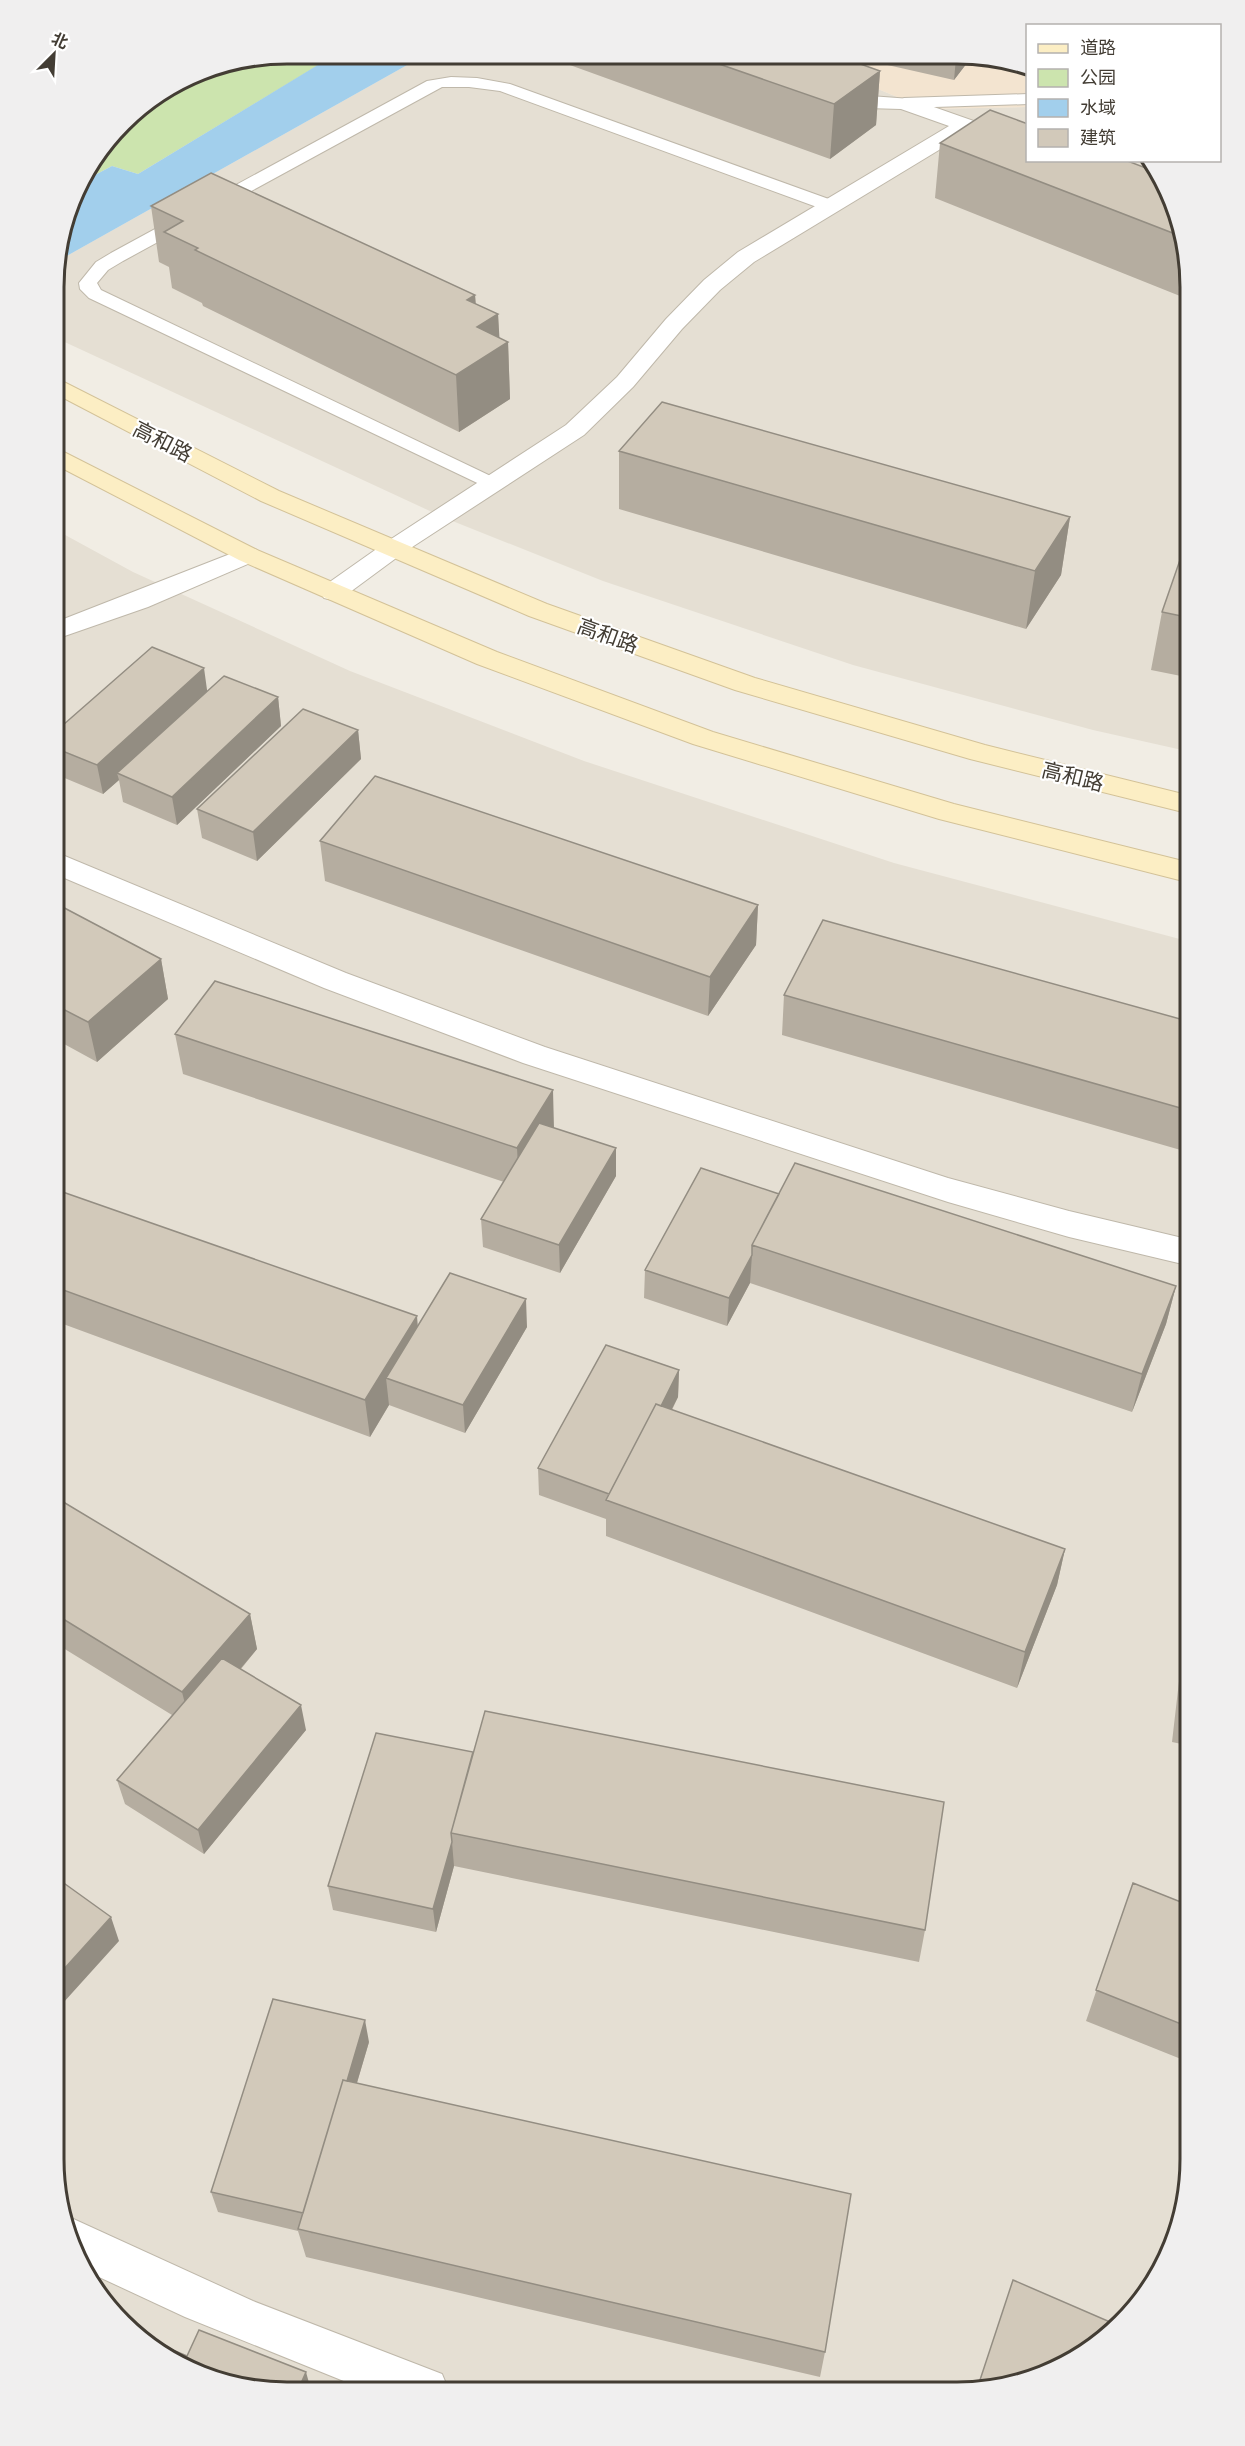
<svg xmlns="http://www.w3.org/2000/svg" width="1245" height="2446" viewBox="0 0 1245 2446" font-family="Ubuntu,'Noto Sans SC',sans-serif">
  <rect width="100%" height="100%" fill="#f1ede4"/>
  <!-- residential -->
  <path fill="#e5dfd3" d="M425,55L801,57L926,109L1027,107L1028,160L1153,161L1179,213L1191,288V752L1093,730L853,665L603,581L445,518L56,338V262Z
    M56,530L133,572L350,671L584,761L894,863L1191,942L1190,2174L1173,2247L1142,2301L1087,2352L1032,2380L957,2392L257,2390L185,2368L134,2334L93,2288L66,2233L54,2158Z"/>
  <!-- commercial -->
  <path fill="#f3e4d0" d="M801,57L1003,58L1027,67V107L926,109Z"/>
  <!-- green -->
  <path fill="#cce4ae" d="M288,54H325L327,60L138,174L112,166L78,184L133,112L199,72Z"/>
  <!-- water -->
  <path fill="#a2cfec" d="M325,54L425,55L56,262L78,184L112,166L138,174L326,60Z"/>
  <g fill="none" stroke-linecap="round" stroke-linejoin="round">
    <!-- service casing -->
    <g stroke="#bfb8aa" stroke-width="2">
      <path id="service" d="M451,77L477,78L510,84L837,202L840,206L831,211L825,210L500,91L469,87H442L123,261L108,270L97,283L101,290L499,480L502,484L499,488L492,490L89,298L80,289L79,283L96,262L111,253L427,81Z
        M1028,94V104L904,108L896,103L904,98Z"/>
    </g>
    <!-- minor casing -->
    <g stroke="#bfb8aa" stroke-width="2">
      <path id="minor" d="M835,84L870,96L911,99L1028,140V154L967,133L754,262L720,290L682,329L633,387L584,435L403,553L342,598L333,600L324,598L320,592L324,586L385,543L566,425L617,377L666,319L704,280L738,252L949,126L901,109L867,108L828,94L825,90L828,86Z
        M248,547L257,550L261,555L257,560L148,607L56,639V622Z
        M55,852L346,973L545,1047L948,1178L1069,1211L1191,1240V1266L1069,1237L948,1202L523,1063L324,988L55,874Z
        M69,2217L253,2301L442,2374L449,2391L366,2390L185,2317L84,2270L66,2233L64,2219Z"/>
    </g>
    <!-- secondary casing -->
    <g stroke="#d3c298" stroke-width="2">
      <path id="secondary" d="M56,378L279,491L547,604L755,678L985,745L1191,796V814L970,759L735,690L529,616L261,501L56,394Z
        M56,448L257,550L497,652L713,732L954,804L1191,863V883L939,819L693,744L477,664L239,560L56,465Z"/>
    </g>
    <!-- service -->
    <use href="#service" fill="#fff" fill-rule="evenodd"/>
    <!-- minor -->
    <use href="#minor" fill="#fff" fill-rule="evenodd"/>
    <!-- secondary -->
    <use href="#secondary" fill="#fceec4" fill-rule="evenodd"/>
  </g>
  <!-- wall -->
  <path fill="#b5ada0" d="M545,56L841,57L880,71L876,125L830,159Z
    M852,57L1003,58L1028,67L1003,68L967,63L954,80Z
    M940,143L1179,213L1191,288V299L1190,300L935,198Z
    M151,206L475,295L476,304L498,314L499,338L508,342L510,399L459,432L203,306L202,303L172,288L169,267L159,262Z
    M619,451L1070,517L1061,575L1026,629L619,509Z
    M1191,559V678L1151,670L1162,612Z
    M208,692L278,697L281,726L177,825L123,802L119,780L103,794L55,774V732Z
    M358,730L361,759L257,861L202,838L197,809Z
    M320,841L758,905L756,945L708,1016L325,881Z
    M55,903L161,959L168,999L97,1062L55,1039Z
    M784,995L1191,1022V1153L782,1035Z
    M175,1034L554,1128L616,1148V1176L560,1273L483,1247L481,1219L504,1182L183,1074Z
    M55,1192L418,1326L527,1327L465,1433L389,1405L370,1437L55,1321Z
    M779,1194L1176,1286L1166,1324L1132,1412L750,1283L727,1326L644,1298L645,1270Z
    M679,1370L678,1397L672,1410L1065,1549L1057,1585L1017,1688L606,1536V1519L539,1495L538,1468Z
    M55,1497L250,1614L257,1649L241,1669L306,1730L204,1854L125,1804L117,1780L172,1715L55,1643Z
    M1191,1616V1746L1172,1742L1184,1638Z
    M376,1733L925,1930L919,1962L454,1866L436,1932L333,1910L328,1886Z
    M1133,1883L1191,1906V2063L1086,2021Z
    M369,2042L357,2083L825,2352L820,2377L306,2257L298,2231L218,2212L211,2192Z"/>
  <!-- shaded-wall -->
  <path fill="#938d82" d="M956,58H968L967,63L954,80Z
    M880,71L876,125L830,159L834,104Z
    M475,295L478,351L467,300Z
    M498,314L500,347L508,342L510,399L459,432L456,375L477,327Z
    M1070,517L1061,575L1026,629L1035,571Z
    M204,668L208,697L117,773L119,780L103,794L97,765Z
    M278,697L281,726L177,825L172,797Z
    M358,730L361,759L257,861L253,832Z
    M758,905L756,945L708,1016L710,977Z
    M161,959L168,999L97,1062L88,1022Z
    M553,1090L554,1129L519,1187L517,1148Z
    M616,1148V1176L560,1273L559,1245Z
    M752,1255L750,1283L727,1326L729,1298Z
    M1176,1286L1166,1324L1132,1412L1142,1374Z
    M526,1299L527,1327L465,1433L463,1405Z
    M417,1316L420,1354L386,1378L389,1405L370,1437L365,1400Z
    M679,1370L678,1397L622,1506L614,1496Z
    M1065,1549L1057,1585L1017,1688L1025,1652Z
    M250,1614L257,1649L191,1727L182,1692Z
    M301,1705L306,1730L204,1854L198,1830Z
    M452,1842L454,1866L436,1932L433,1909Z
    M111,1917L119,1941L54,2013V1980Z
    M365,2020L369,2042L312,2234L307,2214Z
    M306,2372L311,2390H298Z"/>
  <!-- building -->
  <path fill="#d2c9ba" stroke="#938d82" stroke-width="1.5" d="M699,57H841L880,71L834,104Z
    M990,110L1028,124V160H1125L1159,173L1179,213L1183,237L940,143Z
    M211,173L475,295L467,300L498,314L477,327L508,342L456,375L195,250L198,248L164,232L183,221L151,206Z
    M662,402L1070,517L1035,571L619,451Z
    M1181,557L1191,559V618L1162,612Z
    M152,647L204,668L97,765L55,748V732Z
    M224,676L278,697L172,797L117,773Z
    M303,709L358,730L253,832L197,809Z
    M375,776L758,905L710,977L320,841Z
    M55,903L161,959L88,1022L55,1005Z
    M823,920L1191,1022V1111L784,995Z
    M215,981L553,1090L517,1148L175,1034Z
    M539,1123L616,1148L559,1245L481,1219Z
    M795,1163L1176,1286L1142,1374L752,1245Z
    M701,1168L779,1194L752,1245V1255L729,1298L645,1270Z
    M57,1190L417,1316L365,1400L55,1287V1192Z
    M450,1273L526,1299L463,1405L386,1378Z
    M606,1345L679,1370L661,1406L656,1404L609,1494L538,1468Z
    M656,1404L1065,1549L1025,1652L606,1500Z
    M55,1497L250,1614L182,1692L55,1614Z
    M1191,1643V1709L1184,1708Z
    M222,1658L301,1705L198,1830L117,1780Z
    M485,1711L944,1802L925,1930L451,1833Z
    M376,1733L473,1752L451,1833L452,1842L433,1909L328,1886Z
    M54,1876L111,1917L54,1980Z
    M1133,1883L1191,1906V2028L1096,1990Z
    M273,1999L365,2020L347,2081L343,2080L303,2213L211,2192Z
    M343,2080L851,2194L825,2352L298,2229Z
    M1013,2280L1117,2325L1087,2352L1032,2380L977,2389Z
    M199,2330L306,2372L298,2390H257L185,2368L134,2334L187,2356Z"/>
  <g text-anchor="middle" dominant-baseline="central" stroke-width="4.5" stroke-linejoin="round" paint-order="stroke">
    <!-- street labels -->
    <g font-size="21" fill="#433d34" stroke="#fff">
      <text transform="translate(163 441) rotate(27)">高和路</text>
      <text transform="translate(608 635) rotate(20)">高和路</text>
      <text transform="translate(1073 776) rotate(14)">高和路</text>
    </g>
  </g>
  <!-- crop -->
  <path d="M0 0H1245V2446H0ZM287 64H957A223 223 0 0 1 1180 287V2159A223 223 0 0 1 957 2382H287A223 223 0 0 1 64 2159V287A223 223 0 0 1 287 64Z" fill="#f0efef" fill-rule="evenodd"/>
  <path fill="none" stroke="#433d34" stroke-width="3" d="M287 64H957A223 223 0 0 1 1180 287V2159A223 223 0 0 1 957 2382H287A223 223 0 0 1 64 2159V287A223 223 0 0 1 287 64Z"/>
  <!-- legend -->
  <rect x="1026" y="24" width="195" height="138" fill="#ffffff" stroke="#b4b1ae" stroke-width="1.5"/>
  <rect x="1038" y="44" width="30" height="9" fill="#fceec4" stroke="#b4b1ae" stroke-width="1.5"/>
  <text x="1080" y="54" font-size="18" fill="#433d34">道路</text>
  <rect x="1038" y="69" width="30" height="18" fill="#cce4ae" stroke="#b4b1ae" stroke-width="1.5"/>
  <text x="1080" y="84" font-size="18" fill="#433d34">公园</text>
  <rect x="1038" y="99" width="30" height="18" fill="#a2cfec" stroke="#b4b1ae" stroke-width="1.5"/>
  <text x="1080" y="114" font-size="18" fill="#433d34">水域</text>
  <rect x="1038" y="129" width="30" height="18" fill="#d2c9ba" stroke="#b4b1ae" stroke-width="1.5"/>
  <text x="1080" y="144" font-size="18" fill="#433d34">建筑</text>
  <!-- north arrow -->
  <g transform="translate(54 54) rotate(24)" stroke="#ffffff" stroke-width="4.5" paint-order="stroke">
  <path d="M0-4.5L10 22L0 15L-10 22Z" fill="#433d34"/>
  <text y="-9" font-size="16" font-weight="bold" text-anchor="middle" fill="#433d34">北</text>
  </g>
</svg>
